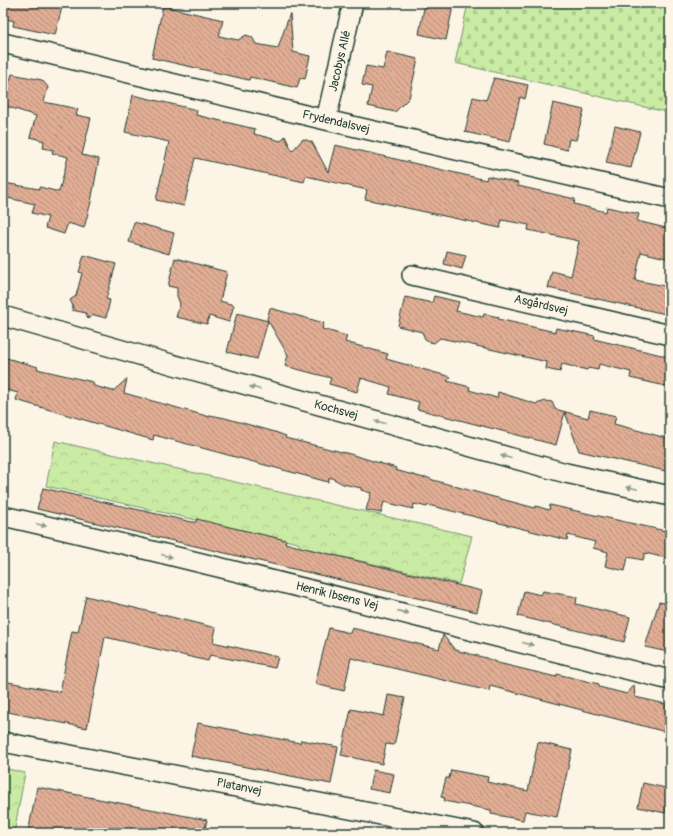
<svg xmlns="http://www.w3.org/2000/svg" width="673" height="836" viewBox="0 0 673 836" font-family="Pangolin,sans-serif">
  <defs>
    <pattern id="cemetery-stones" width="16" height="16" patternUnits="userSpaceOnUse"><rect width="16" height="16" fill="#caeba4"/><path d="M2 7V4a2 2 0 0 1 4 0v3zM10 15v-3a2 2 0 0 1 4 0v3z" fill="#adca8e"/></pattern>
    <pattern id="park-crowns" width="20" height="18" patternUnits="userSpaceOnUse"><rect width="20" height="18" fill="#caeba4"/><path d="M2 6a3 3 0 1 1 6 0M12 15a3 3 0 1 1 6 0" fill="none" stroke="#adca8e"/></pattern>
    <pattern id="building-back-hatch" width="6" height="6" patternUnits="userSpaceOnUse"><rect width="6" height="6" fill="#e1ad94"/><path d="M-1 5l2 2M0 0l6 6M5-1l2 2" fill="none" stroke="#b68e7a"/></pattern>
  </defs>
  <rect width="100%" height="100%" fill="#fcf5e5"/>
  <filter id="ink" filterUnits="userSpaceOnUse"><feTurbulence type="fractalNoise" baseFrequency=".025" numOctaves="2"/><feDisplacementMap in="SourceGraphic" scale="8" xChannelSelector="R" yChannelSelector="G"/><feConvolveMatrix kernelMatrix="1 2 1 2 8 2 1 2 1" color-interpolation-filters="sRGB"/></filter>
  <g filter="url(#ink)">
    <!-- cemetery -->
    <path fill="url(#cemetery-stones)" stroke="#74946c" d="M468,3H670V113L455,63Z"/>
    <!-- park -->
    <path fill="url(#park-crowns)" stroke="#74946c" d="M55,441L472,536L459,584L300,547L298,543L46,486Z
      M3,768L25,773L14,833H3Z"/>
    <!-- building -->
    <path fill="url(#building-back-hatch)" stroke="#1f3d34" d="M3,3H63L55,35L13,26L14,21L3,18Z
      M425,3H450L449,5L453,6L446,40L419,34Z
      M163,6L223,20L219,36L238,40L246,35L252,37L256,44L278,48L290,13L293,52L310,56L305,79L300,78L297,88L250,77L249,80L152,58Z
      M387,52L418,59L409,98L395,112L368,106L372,87L362,85L366,66L383,69Z
      M12,74L42,80L48,87L44,102L78,109L76,115L91,118L82,155L99,159L91,202L84,228L68,223L64,234L45,228L48,217L32,213L35,204L3,197L4,183L39,189L40,187L59,192L68,157L52,153L53,150L43,148L44,141L30,137L36,116L3,105V79L10,81Z
      M494,78L528,85L525,99L520,97L510,142L465,132L473,97L486,100Z
      M133,95L197,110L196,115L255,129L254,134L281,141L285,136L292,151L303,139L312,142L328,172L335,145L486,180L487,176L518,183V186L575,199L574,204L606,212L607,207L639,214L637,221L670,229V259L641,252L635,280L670,287V315L548,288L552,271L571,276L579,241L528,230L529,225L502,220L500,228L365,199L367,190L306,176L304,182L195,158L184,206L156,200L169,142L125,132Z
      M553,103L584,110L576,140L569,139L567,150L544,144Z
      M615,126L640,132L631,168L606,163Z
      M134,222L174,233L169,254L129,242Z
      M447,251L466,255L462,269L444,264Z
      M84,255L116,264L106,299L110,300L106,318L94,315L88,319L86,313L72,310L73,306L70,300L76,296L82,273L79,272Z
      M175,258L227,272L220,301L234,305L229,322L209,316L207,324L176,317L180,304L177,296V288L168,286Z
      M434,296L459,302L456,311L483,317L484,314L499,317L498,319L555,332L556,328L581,333L595,336L594,339L602,341L670,357V387L630,378L631,372L599,364L598,370L588,368L587,370L562,364L560,372L546,369L547,362L459,342L440,338L434,343L430,342L425,339L422,332L398,326L405,297L432,303Z
      M270,308L324,323L322,329L347,336L345,342L388,354L386,359L451,377L447,381L470,387L469,390L497,398L498,392L536,404L546,401L552,402L555,409L588,418L590,410L616,416L614,424L670,439V472L579,451L565,412L556,445L417,409L419,402L389,394L391,387L361,378L357,392L329,384L331,378L285,366L288,355L267,319Z
      M237,313L268,321L257,359L227,352Z
      M3,357L38,367L37,369L93,382L94,386L113,391L127,379L124,393L210,417V415L225,418L275,432L286,436L285,438L350,454L396,468L395,470L424,478L426,477L433,480L490,496L535,508L536,506L549,510L550,505L670,532V559L645,553L643,560L628,557L625,571L605,566L608,552L593,548L595,542L568,535L567,540L428,505L427,507L414,504L413,509L384,502L381,513L366,510L371,493L361,490V488L343,484L330,477L328,482L154,435L153,440L16,400L18,393L3,389Z
      M43,488L192,522H196L197,519L225,526L286,540L285,543L296,546L482,591L477,612L37,509Z
      M524,591L541,595L543,591L577,597L576,604L630,617L624,642L518,616Z
      M86,596L216,628L213,642L278,657L275,668L210,655L208,661L105,637L87,728L3,711V681L60,692L72,631L78,632Z
      M659,602L670,604V645L668,652L645,647Z
      M329,628L350,633L352,628L439,649L443,635L455,650L486,658L498,663L556,677L557,674L599,684V687L627,694L634,685L635,697L670,705V733L490,686L489,691L351,658L344,691L315,684Z
      M388,695L405,698L394,745L386,744L382,764L341,755L351,709L384,716Z
      M198,723L300,743L301,740L338,747L331,784L191,756Z
      M538,742L572,750L557,817L525,811L523,820L491,814V810L444,801L445,798L441,797L446,778H449L451,770L488,777L487,782L528,791Z
      M373,770L394,774L390,793L369,789Z
      M643,783L670,789L665,813L638,807Z
      M37,787L207,820L204,833H28Z"/>
    <g fill="none" stroke-linecap="round" stroke-linejoin="round">
      <!-- minor casing -->
      <g stroke="#1f3d34" stroke-width="22">
        <path id="minor" d="M3,43L326,120L670,199
          M326,120L353,3
          M412,275L670,335
          M3,316L178,366L566,473L670,496
          M3,516C226,566 448,626 670,680
          M3,742L474,833"/>
      </g>
      <!-- minor -->
      <use href="#minor" stroke="#fcf5e5" stroke-width="19"/>
    </g>
    <!-- one-way arrows -->
    <defs><path id="oneway-solid" d="M-6-.8H1V-3.2L6.5 0L1 3.2V.8H-6Z"/></defs>
    <g fill="#8e998c">
      <use href="#oneway-solid" transform="translate(255 388) rotate(-165)"/>
      <use href="#oneway-solid" transform="translate(380 422) rotate(-165)"/>
      <use href="#oneway-solid" transform="translate(506 457) rotate(-165)"/>
      <use href="#oneway-solid" transform="translate(632 488) rotate(-168)"/>
      <use href="#oneway-solid" transform="translate(41 525) rotate(14)"/>
      <use href="#oneway-solid" transform="translate(167 556) rotate(14)"/>
      <use href="#oneway-solid" transform="translate(403 612) rotate(15)"/>
      <use href="#oneway-solid" transform="translate(528 644) rotate(14)"/>
    </g>
  </g>
  <g text-anchor="middle" dominant-baseline="central" stroke-width="4" stroke-linejoin="round" paint-order="stroke">
    <!-- street labels -->
    <g font-size="12" fill="#1f3d34" stroke="#fcf5e5">
      <text transform="translate(340 61) rotate(-77)">Jacobys Allé</text>
      <text transform="translate(336 122) rotate(13)">Frydendalsvej</text>
      <text transform="translate(541 305) rotate(13)">Asgårdsvej</text>
      <text transform="translate(336 410) rotate(15)">Kochsvej</text>
      <text transform="translate(337 596) rotate(14)">Henrik Ibsens Vej</text>
      <text transform="translate(239 787) rotate(11)">Platanvej</text>
    </g>
  </g>
  <!-- margin -->
  <rect width="673" height="836" fill="none" stroke="#fcf5e5" stroke-width="16"/>
  <rect x="8" y="8" width="657" height="820" fill="none" stroke="#1f3d34" stroke-width="1.5" filter="url(#ink)"/>
</svg>
